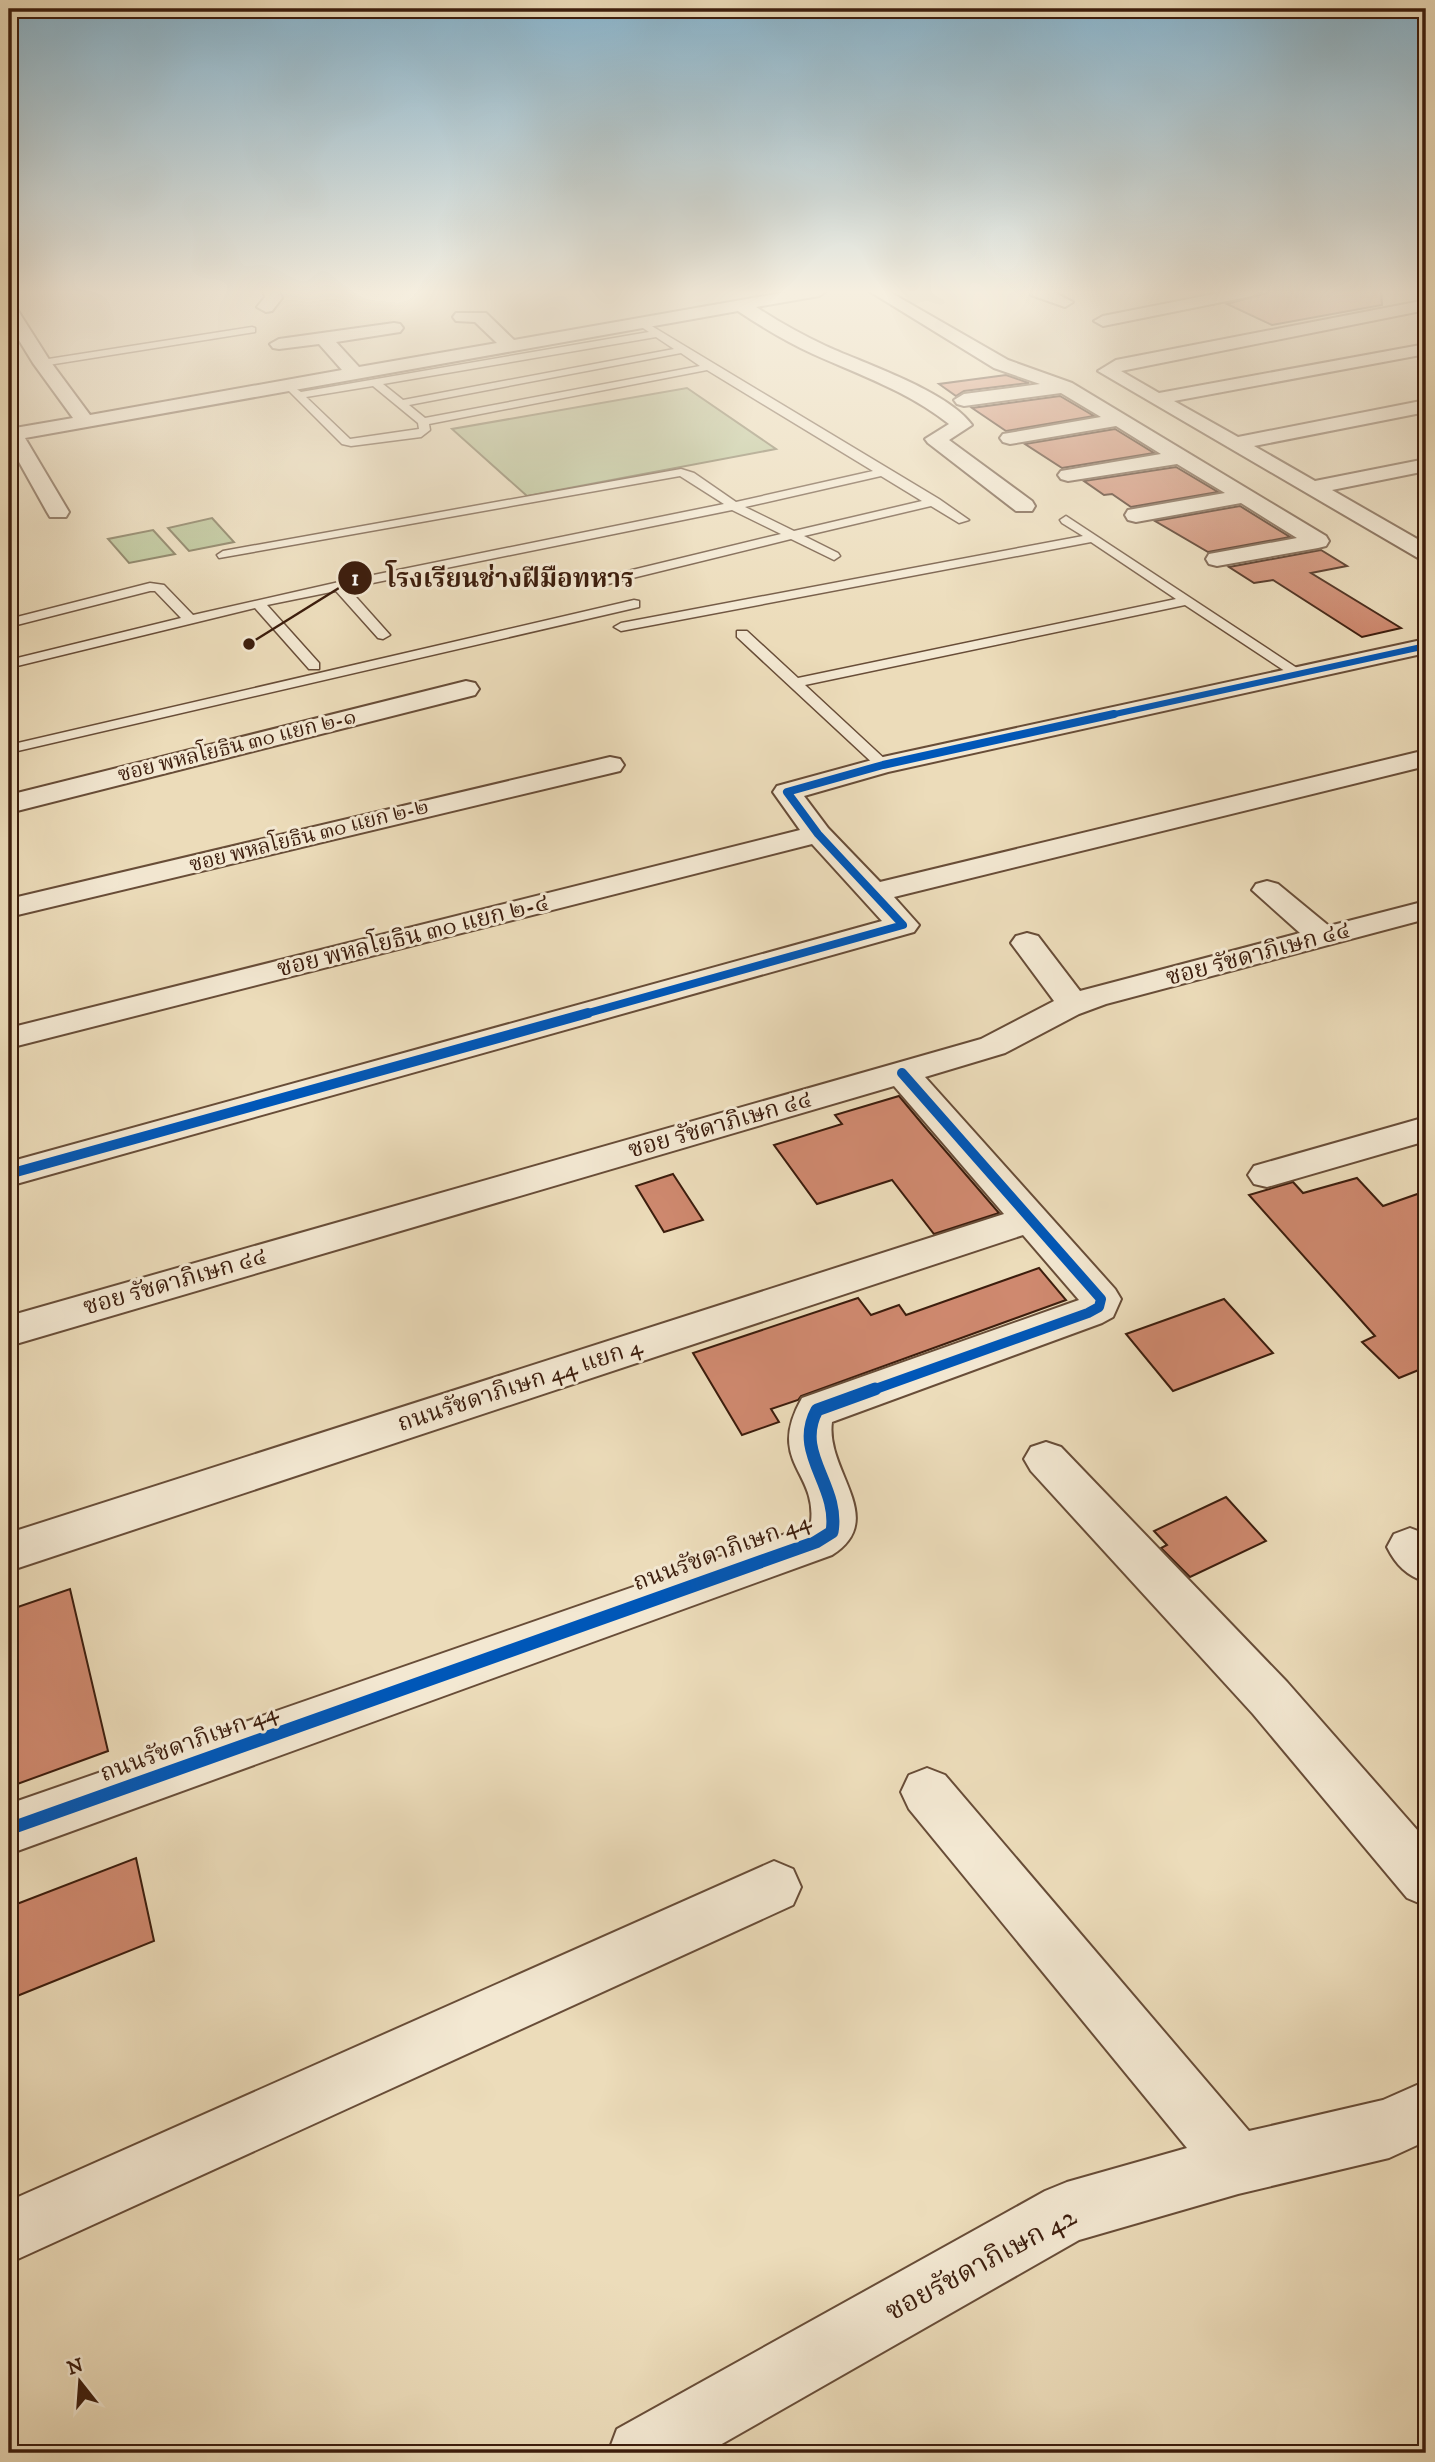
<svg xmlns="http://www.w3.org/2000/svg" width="1435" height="2462" viewBox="0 0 1435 2462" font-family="'IM FELL DW Pica','Noto Serif Thai',serif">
  <rect width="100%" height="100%" fill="#ecdcba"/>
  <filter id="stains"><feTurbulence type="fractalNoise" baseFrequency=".00286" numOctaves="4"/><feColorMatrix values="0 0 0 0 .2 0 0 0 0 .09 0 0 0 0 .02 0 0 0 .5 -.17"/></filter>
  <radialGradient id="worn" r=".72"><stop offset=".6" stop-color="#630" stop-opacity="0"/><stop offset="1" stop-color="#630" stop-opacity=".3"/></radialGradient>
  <!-- green -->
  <path fill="#b5c192" stroke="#786f50" stroke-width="2" d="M687,388L776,449L527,496L452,429Z
    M212,518L234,542L189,551L168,528Z
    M153,530L175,554L129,563L108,539Z"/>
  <!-- building -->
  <path fill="#cf896f" stroke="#3c1d0d" stroke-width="2" d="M1274,291H1381L1382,305L1272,325L1227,304Z
    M1006,375L1029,383L964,391L956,396L939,384Z
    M1060,396L1094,416L1006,431L972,408Z
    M1115,429L1154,453L1062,468L1025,444Z
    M1176,467L1218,492L1131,507L1112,494L1104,495L1084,481Z
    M1240,506L1290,537L1208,552L1155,521Z
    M1321,550L1347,566L1311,573L1401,628L1362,637L1273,580L1254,583L1229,567Z
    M899,1096L924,1126L999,1213L934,1234L892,1180L817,1204L774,1145L842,1124L835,1115Z
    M673,1174L703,1220L664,1232L636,1186Z
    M1357,1178L1383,1206L1426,1191V1367L1399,1378L1362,1342L1375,1336L1249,1195L1293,1182L1303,1193Z
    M1039,1268L1066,1300L801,1396L798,1400L771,1409L779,1422L742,1435L693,1353L858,1298L871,1315L899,1305L906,1315Z
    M1224,1299L1273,1353L1173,1391L1126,1334Z
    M1226,1497L1266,1541L1190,1577L1161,1548L1167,1545L1154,1531Z
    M70,1589L108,1751L9,1787V1610Z
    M136,1858L154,1941L17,1996L9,1946V1907Z"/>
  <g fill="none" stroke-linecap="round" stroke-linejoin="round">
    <!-- lane casing -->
    <g stroke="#684d38" stroke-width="3">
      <path id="lane" d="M640,319L939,499L969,520L959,523L931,506L804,536L838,553L840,556L834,560L791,539L600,586L594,582L595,579L781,534L732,510L348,588L390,635L383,639L378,638L336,591L267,605L319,663V669H309L255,608L9,668V660L181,618L155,591H150L9,627V619L150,583L164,585L193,615L339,582L724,504L680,476L219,558L217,555L223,551L681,469L694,473L736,502L873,471L707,370L429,424L430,430L421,437L351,446L342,444L287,389L292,386L301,392L649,332L637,324V320ZM656,337L674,349L403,400L383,384ZM681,353L700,366L425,418L409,405ZM373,386L418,423L419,429L350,439L306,397ZM881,476L922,501L794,531L745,507Z
        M252,327L255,328V332L42,366L37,363L42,360Z
        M1066,516L1306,674L1299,678L1294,677L1185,605L805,685L888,762L891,765L888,768H878L737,637V631H747L798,678L1176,599L1091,542L621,631L614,627L621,623L1083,536L1062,523L1060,520Z
        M634,600L639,601V607L9,753V745Z"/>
    </g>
    <!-- street casing -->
    <g stroke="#684d38" stroke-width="4">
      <path id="street" d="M263,291H279L282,298L272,311L266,312L257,307L265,297Z
        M793,291H827L819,296L756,307C779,322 802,335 826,346C865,364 948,391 972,425L949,440L1032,501L1035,506L1032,511H1016L928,443L925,439L949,424C909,392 860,375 813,354C787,342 762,327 738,311L25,438L69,512L66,517H50L47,512L9,444V429L73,418L33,363L9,324V305L15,306L50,361L90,415L342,370L319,344L279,349L273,348L270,344L279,339L394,323L400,324L403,328L400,332L336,342L359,367L497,343L475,322L456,321L453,317L456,313H486L514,340Z
        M869,291H888L1008,360L1072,383L1326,536L1329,541L1326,546L1318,548L1217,566L1209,564L1206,559L1209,554L1297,538L1241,503L1136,522L1128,520L1125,515L1128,510L1225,493L1177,464L1068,481L1061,479L1058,475L1061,471L1161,454L1116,426L1010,444L1003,442L1000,438L1003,434L1101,417L1061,393L964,406L957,404L954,400L964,394L1040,384L994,368Z
        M1029,291H1051L1073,302L1065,307L1031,295Z
        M1229,291H1260L1252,296L1103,326L1094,321L1103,316Z
        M1426,300V310L1121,371L1159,393L1426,344V354L1174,401L1238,437L1426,400V412L1254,446L1315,481L1426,459V471L1332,490L1426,544V560L1418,558L1098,371L1116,360Z
        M1426,639V653L888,772L804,796L828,828L880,882L1426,750V766L894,897L919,925L914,932L9,1186V1162L882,921L812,844L9,1048V1028L800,830L773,792L777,786L883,757Z
        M466,681L475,683L479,689L475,695L9,813V795Z
        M610,757L620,759L624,765L620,771L9,917V899Z
        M1267,881L1278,884L1329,926L1426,901V919L1106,1004L1079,1014L1005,1053L925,1077L1115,1289L1121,1299L1113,1317L1102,1323L832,1422C825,1471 889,1519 832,1555L9,1854V1804L800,1529L811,1522C817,1471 766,1462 802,1398L1079,1300L1023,1235L9,1571V1533L1004,1214L894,1086L9,1346V1316L981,1039L1054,1001L1011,943L1016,936L1027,933L1038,936L1080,991L1300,933L1252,890L1256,884Z
        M1426,1117V1141L1267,1187L1254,1184L1248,1175L1254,1166Z
        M1046,1442L1061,1447L1287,1682L1426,1840V1906L1407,1898L1253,1714L1031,1471L1024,1459L1031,1447Z
        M1410,1528L1426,1534V1582C1407,1576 1396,1565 1387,1547L1394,1534Z
        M927,1768L945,1775L1249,2131L1383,2100L1426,2081V2141L1389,2158L1238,2194L1079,2240L706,2453H608L617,2429L1045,2191L1067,2182L1187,2148L909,1809L901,1792L909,1775Z
        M774,1861L793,1869L801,1887L793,1905L9,2263V2201Z"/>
    </g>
    <!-- lane -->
    <use href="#lane" fill="#f3e8d2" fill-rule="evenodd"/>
    <!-- street -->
    <use href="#street" fill="#f3e8d2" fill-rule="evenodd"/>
    <!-- cycleway-far3 casing -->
    <g stroke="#f3e8d2" stroke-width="9">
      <path id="cycleway-far3" d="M1106,716L1426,646"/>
    </g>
    <!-- cycleway-far2 casing -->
    <g stroke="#f3e8d2" stroke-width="11">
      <path id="cycleway-far2" d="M581,1015L903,925L818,834L787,792L883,765L1114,714"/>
    </g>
    <!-- cycleway-far1 casing -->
    <g stroke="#f3e8d2" stroke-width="15">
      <path id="cycleway-far1" d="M9,1174L588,1013
        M870,1391L1088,1313L1099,1307L1101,1299L902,1073"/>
    </g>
    <!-- cycleway casing -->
    <g stroke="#f3e8d2" stroke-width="18">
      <path id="cycleway" d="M9,1829L816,1542L832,1532C840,1485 793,1454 817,1410L875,1389"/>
    </g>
    <!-- cycleway-far3 -->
    <use href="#cycleway-far3" stroke="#0057b8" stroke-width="6"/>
    <!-- cycleway-far2 -->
    <use href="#cycleway-far2" stroke="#0057b8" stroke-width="8"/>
    <!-- cycleway-far1 -->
    <use href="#cycleway-far1" stroke="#0057b8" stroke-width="10"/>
    <!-- cycleway -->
    <use href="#cycleway" stroke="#0057b8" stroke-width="13"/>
  </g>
  <!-- sky -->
  <linearGradient id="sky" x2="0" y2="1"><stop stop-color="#88b7d2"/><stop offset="0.46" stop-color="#f6efe0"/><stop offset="1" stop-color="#f6efe0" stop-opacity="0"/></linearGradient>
  <rect width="1435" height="635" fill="url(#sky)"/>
  <g text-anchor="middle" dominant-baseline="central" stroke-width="6" stroke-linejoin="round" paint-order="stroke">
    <!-- far-street labels -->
    <g font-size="21" fill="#3c1d0d" stroke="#f3e8d2">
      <text transform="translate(237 746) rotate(-14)">ซอย พหลโยธิน ๓๐ แยก ๒-๑</text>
      <text transform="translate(309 836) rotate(-14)">ซอย พหลโยธิน ๓๐ แยก ๒-๒</text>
    </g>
    <!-- street labels -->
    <g font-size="24" fill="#3c1d0d" stroke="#f3e8d2">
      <text transform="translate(413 936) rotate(-14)">ซอย พหลโยธิน ๓๐ แยก ๒-๔</text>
      <text transform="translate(1258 954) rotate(-15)">ซอย รัชดาภิเษก ๔๔</text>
      <text transform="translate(720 1125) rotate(-16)">ซอย รัชดาภิเษก ๔๔</text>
      <text transform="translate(175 1282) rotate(-16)">ซอย รัชดาภิเษก ๔๔</text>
      <text transform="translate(520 1385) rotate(-18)">ถนนรัชดาภิเษก 44 แยก 4</text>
      <text transform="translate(722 1552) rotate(-20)">ถนนรัชดาภิเษก 44</text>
      <text transform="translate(189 1743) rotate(-20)">ถนนรัชดาภิเษก 44</text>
    </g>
    <!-- near-street labels -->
    <g font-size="28" fill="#3c1d0d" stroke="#f3e8d2">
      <text transform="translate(981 2264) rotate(-28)">ซอยรัชดาภิเษก 42</text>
    </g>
  </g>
  <!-- callouts -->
  <path fill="none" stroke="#3c1d0d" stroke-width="2.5" d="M249 644L355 578"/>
  <g fill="#3c1d0d" stroke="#f3e8d2" stroke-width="2.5">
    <circle cx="249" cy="644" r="7"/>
    <circle cx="355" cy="578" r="18"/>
  </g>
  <g font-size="21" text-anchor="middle" font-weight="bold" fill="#fff">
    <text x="355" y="585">1</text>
  </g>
  <g font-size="26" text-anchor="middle" font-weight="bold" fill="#3c1d0d" stroke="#f3e8d2" stroke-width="6" stroke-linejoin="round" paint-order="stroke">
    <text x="510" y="587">โรงเรียนช่างฝีมือทหาร</text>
  </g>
  <!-- margin -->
  <rect width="1435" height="2462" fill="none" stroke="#ecdcba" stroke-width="35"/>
  <rect x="10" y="10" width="1414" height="2441" fill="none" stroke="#3c1d0d" stroke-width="3.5"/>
  <rect x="18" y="18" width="1400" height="2427" fill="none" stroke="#3c1d0d" stroke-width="2"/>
  <!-- north arrow -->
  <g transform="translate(80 2382) rotate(343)" stroke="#f3e8d2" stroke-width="5" paint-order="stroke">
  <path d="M0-5L12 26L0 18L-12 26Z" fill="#3c1d0d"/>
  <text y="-10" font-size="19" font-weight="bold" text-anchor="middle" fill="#3c1d0d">N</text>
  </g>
  <rect width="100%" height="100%" filter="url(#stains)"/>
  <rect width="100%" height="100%" fill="url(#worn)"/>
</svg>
